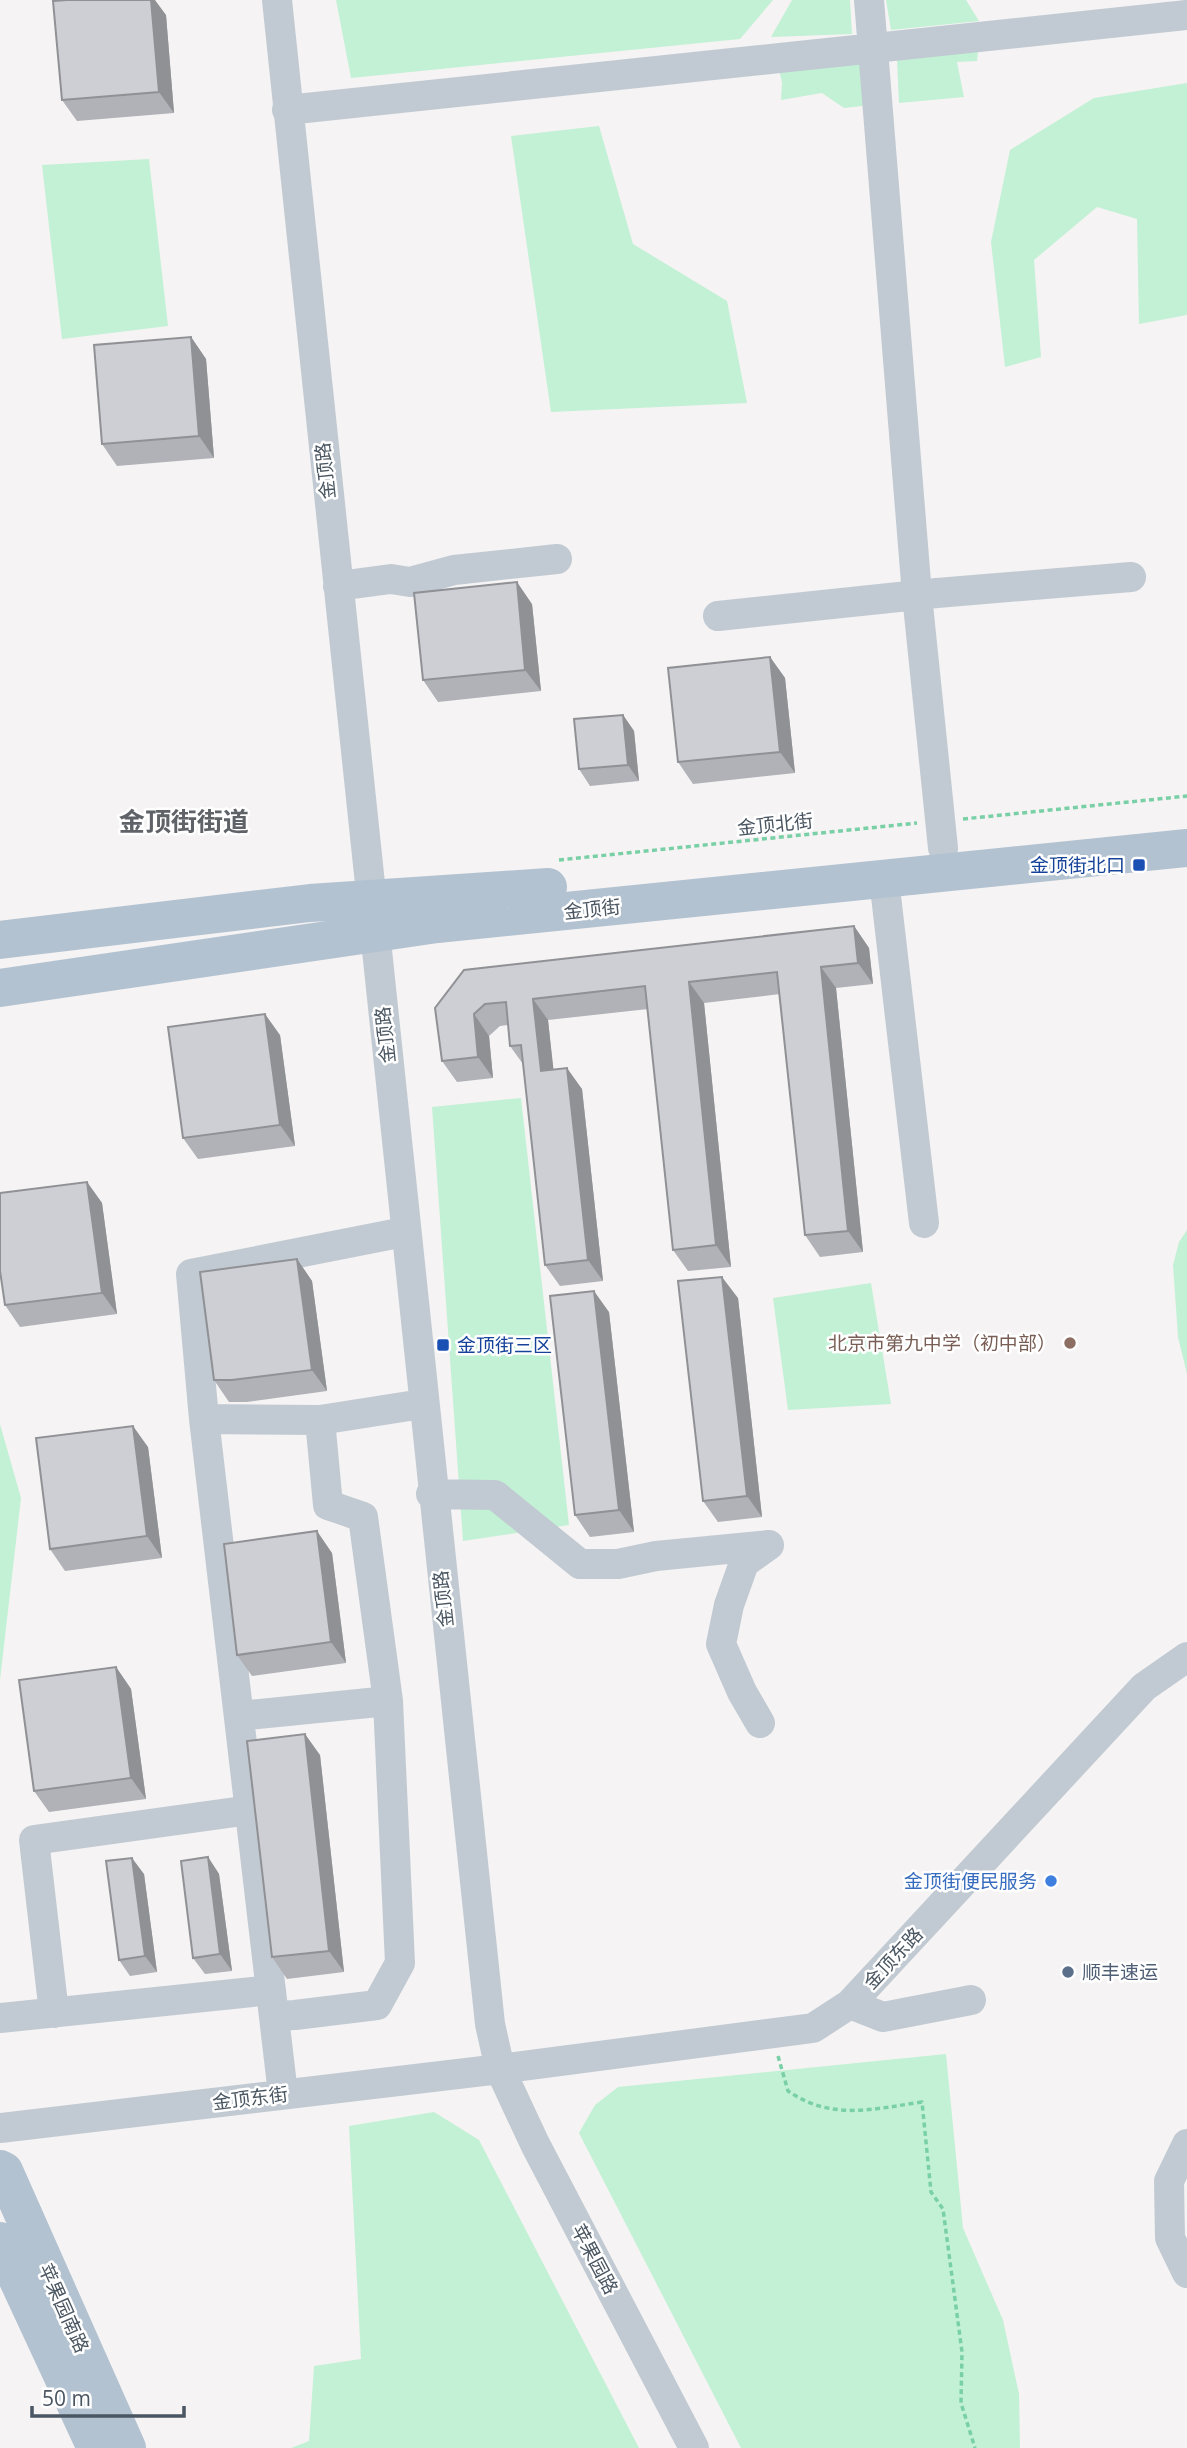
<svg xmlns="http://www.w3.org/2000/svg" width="1187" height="2448" viewBox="0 0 1187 2448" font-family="'Open Sans','Noto Sans SC',sans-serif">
  <rect width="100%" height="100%" fill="#f5f3f3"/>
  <!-- green -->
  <path fill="#c3f1d5" d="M336,0H773L740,39L351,78Z
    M792,0H850L852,34L771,37Z
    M886,0H966L979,21L891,30Z
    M978,51L977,61L957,62L964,97L899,103L897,60Z
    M861,60L871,105L844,108L822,93L781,100L782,83L779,69Z
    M1187,83V315L1139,324L1137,219L1097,207L1034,260L1041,357L1005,367L991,242L1010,150L1094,98Z
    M599,126L633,244L727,301L747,403L551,412L511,136Z
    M149,159L168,326L62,339L42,165Z
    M521,1098L569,1525L463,1541L432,1107Z
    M1187,1230V1374L1178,1337L1173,1265L1179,1242Z
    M871,1283L891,1404L788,1410L773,1298Z
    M0,1424L21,1498L0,1680Z
    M946,2054L963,2228L1003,2320L1019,2394L1020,2448H741L579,2133L595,2105L618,2087Z
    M434,2112L479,2140L639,2448H291L309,2441L314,2366L361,2359L349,2126Z"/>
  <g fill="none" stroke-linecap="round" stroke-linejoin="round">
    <!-- path -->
    <path stroke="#7ad0a6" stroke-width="3.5" stroke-dasharray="5 3.5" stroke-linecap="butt" d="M963,819L1187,796
      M559,860L917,823
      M778,2056L788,2091C832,2121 873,2109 922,2102L931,2192L943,2209L962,2352L961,2403L975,2448"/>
    <!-- minor -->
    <path stroke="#c1cad2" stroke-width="30" d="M277,0C348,675 415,1350 490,2024L500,2069L535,2144L694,2448
      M869,0L917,595L943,848
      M287,110L1187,15
      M338,586L391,579L410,582L454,570L557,559
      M718,616L937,593L1131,577
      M884,879L924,1223
      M204,1419L320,1420
      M431,1494L495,1495L580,1564H618L656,1556L769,1545
      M388,1701L363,1517L328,1505L320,1420L422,1404
      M239,1716L388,1701L400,1963L377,2005L295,2015L274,2016
      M760,1723L742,1692L721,1644L729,1605L744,1563L769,1545
      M850,2004L883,2017L971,2000
      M54,2013L34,1840L250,1810
      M0,2018L271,1990
      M283,2094L204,1419L191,1274L404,1232
      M0,2128L500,2069L813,2028L850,2004L1144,1687L1187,1657
      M1187,2144L1169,2181L1170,2238L1187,2273"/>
    <!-- major -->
    <path stroke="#b3c2d1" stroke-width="38" d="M0,940L310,903L548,887
      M0,988L437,924L1187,848
      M0,2169L4,2171L127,2448
      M0,2241L96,2448"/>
  </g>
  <!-- wall -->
  <path fill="#b0b2b7" d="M166,15L174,113L77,121L62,100Z
    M191,337L206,359L214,458L117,466L102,444Z
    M532,604L541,691L438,702L423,680Z
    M770,657L785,678L795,773L693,784L678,762Z
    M623,715L634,731L639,781L590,786L579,769Z
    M854,926L869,948L873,984L836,988L863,1252L820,1257L805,1235L780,994L704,1003L731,1267L688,1271L673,1250L648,1009L548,1020L553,1069L582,1089L603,1281L560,1286L545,1265L523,1064L510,1046L508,1025L500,1026L489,1036L493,1078L457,1082L442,1061L435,1008Z
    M280,1035L295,1146L198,1159L183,1138Z
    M87,1182L102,1203L117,1314L20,1327L5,1305Z
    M297,1259L312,1281L327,1391L247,1402H229L214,1380Z
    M738,1298L762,1517L718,1522L703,1501Z
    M609,1312L634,1532L590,1537L575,1515Z
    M148,1447L162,1558L65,1571L50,1549Z
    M332,1553L346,1663L252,1676L237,1655Z
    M116,1667L131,1689L146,1799L49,1812L34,1791Z
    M320,1755L344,1972L287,1979L272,1957Z
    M208,1857L219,1874L232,1971L205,1974L193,1958Z
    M144,1874L157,1972L130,1976L119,1960Z"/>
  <!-- shaded-wall -->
  <path fill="#909195" d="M151,0H155L166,15L174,113L159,92Z
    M191,337L206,359L214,458L199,436Z
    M517,582L532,604L541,691L525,670Z
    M770,657L785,678L795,773L780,752Z
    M623,715L634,731L639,781L628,765Z
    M854,926L869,948L873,984L858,963Z
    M821,967L836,988L863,1252L848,1231Z
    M689,982L704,1003L731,1267L716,1245Z
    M533,999L548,1020L556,1092L541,1071Z
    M265,1014L280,1035L295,1146L280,1125Z
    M474,1014L489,1036L493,1078L478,1057Z
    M567,1068L582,1089L603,1281L588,1260Z
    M87,1182L102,1203L117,1314L102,1293Z
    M297,1259L312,1281L327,1391L312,1370Z
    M722,1277L738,1298L762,1517L747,1496Z
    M594,1291L609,1312L634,1532L619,1510Z
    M133,1426L148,1447L162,1558L147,1536Z
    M317,1531L332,1553L346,1663L331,1642Z
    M116,1667L131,1689L146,1799L131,1778Z
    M305,1734L320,1755L344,1972L329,1951Z
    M208,1857L219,1874L232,1971L220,1954Z
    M132,1858L144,1874L157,1972L145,1956Z"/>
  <!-- building -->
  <path fill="#cdcfd5" stroke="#909195" stroke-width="2" d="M67,0H151L159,92L62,100L53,1Z
    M191,337L199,436L102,444L94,345Z
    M517,582L525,670L423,680L414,593Z
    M770,657L780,752L678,762L668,668Z
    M623,715L628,765L579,769L574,719Z
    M854,926L858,963L821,967L848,1231L805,1235L777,972L689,982L716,1245L673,1250L645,986L533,999L541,1071L567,1068L588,1260L545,1265L521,1045L510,1046L506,1002L485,1004L474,1014L478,1057L442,1061L435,1008L464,970Z
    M265,1014L280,1125L183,1138L168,1027Z
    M87,1182L102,1293L5,1305L0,1271V1193Z
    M297,1259L312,1370L232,1380H214L200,1272Z
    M722,1277L747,1496L703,1501L678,1281Z
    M594,1291L619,1510L575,1515L550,1296Z
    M133,1426L147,1536L50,1549L36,1438Z
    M317,1531L331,1642L237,1655L224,1544Z
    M116,1667L131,1778L34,1791L19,1680Z
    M305,1734L329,1951L272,1957L247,1741Z
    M208,1857L220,1954L193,1958L181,1861Z
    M132,1858L145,1956L119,1960L106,1861Z"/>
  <!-- markers -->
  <g fill="#1a4fb4" stroke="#fff" stroke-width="2.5">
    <rect x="1132" y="858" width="14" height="14" rx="3.5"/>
    <rect x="436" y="1338" width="14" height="14" rx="3.5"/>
  </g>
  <circle fill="#8d6e63" stroke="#fff" stroke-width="2.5" cx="1070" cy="1343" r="7"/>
  <circle fill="#3f7fe0" stroke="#fff" stroke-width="2.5" cx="1051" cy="1881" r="7"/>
  <circle fill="#5c6f8a" stroke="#fff" stroke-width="2.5" cx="1068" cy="1972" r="7"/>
  <g text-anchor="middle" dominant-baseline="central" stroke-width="5" stroke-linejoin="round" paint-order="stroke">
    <!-- street labels -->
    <g font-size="19" fill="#4a5661" stroke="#fff">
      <text transform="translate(325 471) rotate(-96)">金顶路</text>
      <text transform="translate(775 824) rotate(-6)">金顶北街</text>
      <text transform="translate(592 909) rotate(-6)">金顶街</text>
      <text transform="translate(385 1035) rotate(-96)">金顶路</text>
      <text transform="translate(443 1599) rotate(-96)">金顶路</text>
      <text transform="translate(893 1958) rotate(-47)">金顶东路</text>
      <text transform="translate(250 2098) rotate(-7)">金顶东街</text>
      <text transform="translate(595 2259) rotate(62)">苹果园路</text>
      <text transform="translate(64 2308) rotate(66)">苹果园南路</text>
    </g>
    <!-- transit labels -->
    <g font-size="19" fill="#164399" stroke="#fff" text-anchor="end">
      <text x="1125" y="865">金顶街北口</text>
      <text x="457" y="1345" text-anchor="start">金顶街三区</text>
    </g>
    <!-- education labels -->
    <g font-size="19" fill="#785e54" stroke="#fff" text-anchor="end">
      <text x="1056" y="1343">北京市第九中学（初中部）</text>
    </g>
    <!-- shop labels -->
    <g font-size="19" fill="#366cbe" stroke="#fff" text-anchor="end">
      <text x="1037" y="1881">金顶街便民服务</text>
    </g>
    <!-- service labels -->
    <g font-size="19" fill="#4e5e75" stroke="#fff" text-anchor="start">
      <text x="1082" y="1972">顺丰速运</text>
    </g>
    <!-- district labels -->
    <g font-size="26" font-weight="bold" fill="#5f6368" stroke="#fff">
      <text x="184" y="821">金顶街街道</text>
    </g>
  </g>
  <!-- scale -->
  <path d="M32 2406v10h152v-10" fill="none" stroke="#4a5661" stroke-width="3.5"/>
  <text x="42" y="2406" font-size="21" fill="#4a5661" stroke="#ffffff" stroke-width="5" paint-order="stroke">50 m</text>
</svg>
